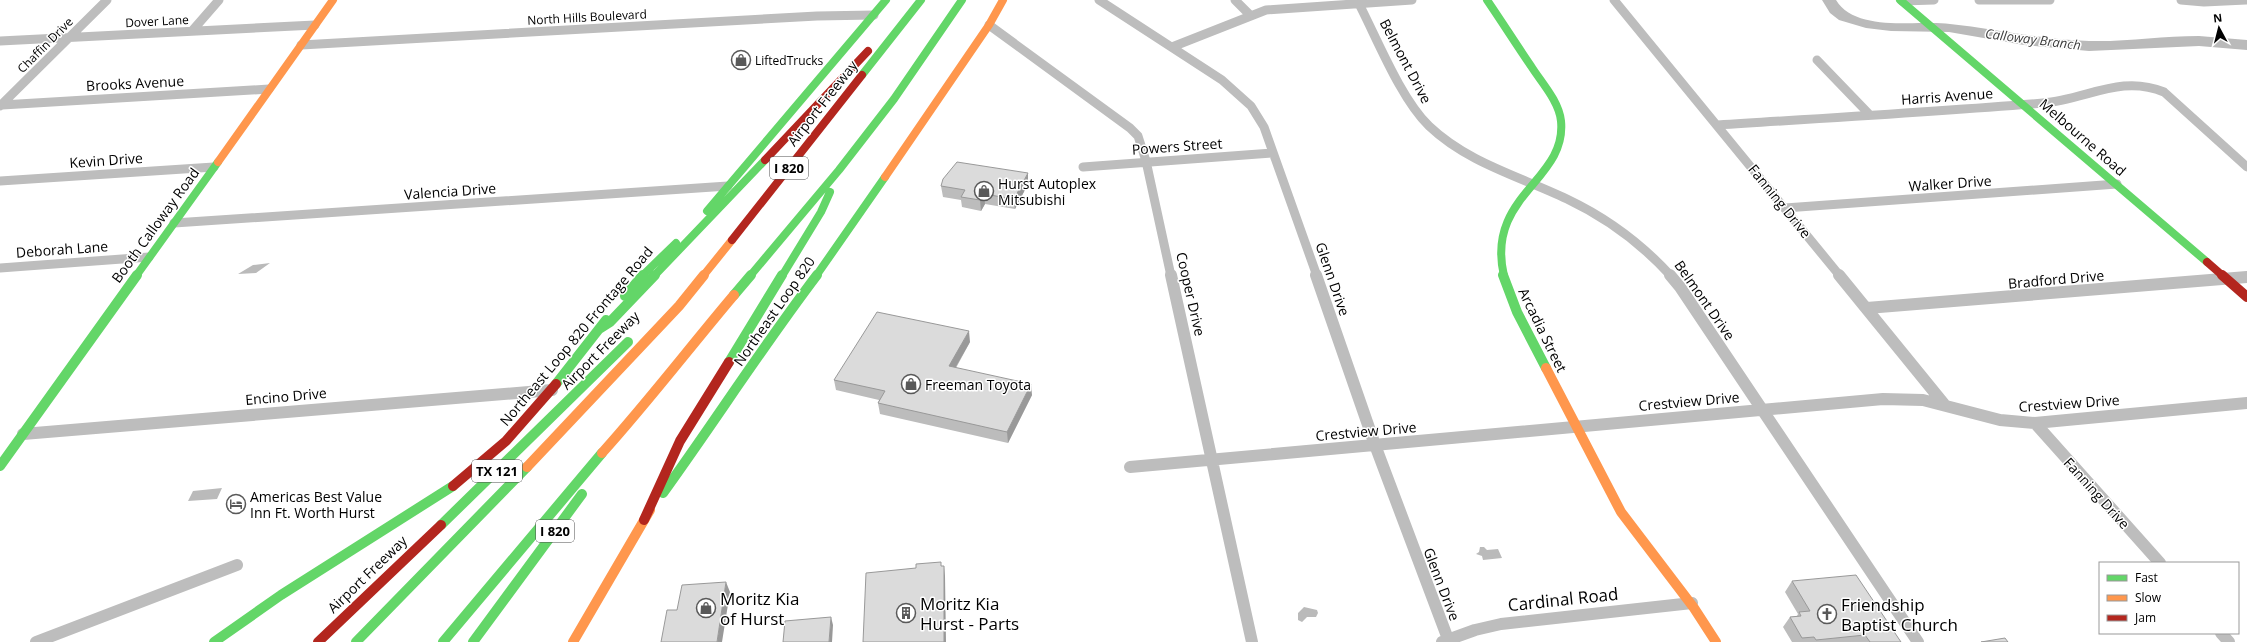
<svg xmlns="http://www.w3.org/2000/svg" width="2247" height="642" viewBox="0 0 2247 642" font-family="'Open Sans',sans-serif">
  <rect width="100%" height="100%" fill="#fff"/>
  <!-- water -->
  <path fill="#bababa" d="M270,263L256,273L238,274L253,265Z
    M222,488L217,499L188,501L193,491Z
    M1480,547H1484L1487,550L1498,549L1502,558L1483,560L1482,556L1476,554L1479,552Z
    M1304,607L1317,610L1318,613L1316,617H1307L1302,622L1298,620V613Z"/>
  <g fill="none" stroke-linecap="round" stroke-linejoin="round">
    <!-- river -->
    <path fill="#bababa" fill-rule="evenodd" d="M1822,0H1836C1856,33 1918,20 1950,24C1997,29 2042,40 2089,41C2126,42 2162,36 2199,36C2215,37 2231,39 2247,40V50L2199,46L2089,51L2024,45L1949,32L1891,31L1866,28L1839,20L1830,13Z"/>
    <!-- street-far1 -->
    <path stroke="#bdbdbd" stroke-width="9" d="M1099,0L1222,80L1251,106L1264,127L1317,276
      M1235,0L1250,15
      M1357,0C1376,36 1400,98 1429,126C1468,163 1519,176 1567,199C1607,218 1641,243 1671,276
      M1614,0L1840,276
      M1979,0H2050
      M2181,0L2204,2L2246,0
      M1902,1L1934,0
      M989,25L1130,128L1138,136L1146,161L1171,276
      M192,31L219,0
      M0,41L315,25
      M301,45L817,16L874,15
      M1172,47L1266,10L1412,0
      M1817,60L1870,115
      M2,105L269,89
      M0,106L107,0
      M1718,125C1826,118 1934,112 2043,103C2086,100 2120,74 2164,92L2247,167
      M1083,167L1273,153
      M0,181L214,167
      M1785,208L2117,184
      M174,223L728,186
      M0,268L149,257"/>
    <!-- street -->
    <path stroke="#bdbdbd" stroke-width="12" d="M1171,275L1252,642
      M1316,275L1375,445L1448,639
      M1670,275L1680,287L1918,642
      M1839,275L1944,404
      M1867,308L2247,277
      M2035,423L2160,563
      M23,434L552,390
      M1130,467L1883,399L1923,400L2000,420L2035,423L2247,403
      M2221,633L2229,642
      M36,642L237,565
      M1442,642L1475,630L1501,624L1692,603"/>
    <!-- fast-far1 -->
    <path stroke="#63d668" stroke-width="8" d="M1487,0C1502,22 1516,44 1531,66C1541,82 1559,101 1561,121C1567,181 1485,195 1504,276
      M1900,0L2207,262
      M862,75L921,0
      M707,211L886,0
      M136,276L218,162
      M642,276L676,243
      M654,276L765,160
      M750,276L839,170L894,99L962,0
      M782,276L821,212L830,192
      M816,276L885,177"/>
    <!-- fast -->
    <path stroke="#63d668" stroke-width="10" d="M1503,275L1517,312L1546,368
      M734,295L751,275
      M625,296L643,275
      M599,329L610,322L655,275
      M729,362L782,275
      M556,384L606,320
      M0,466L137,275
      M663,493C715,421 763,346 817,275
      M441,525L628,342
      M214,642L281,595L453,486
      M356,642L527,467
      M443,642L602,453
      M473,642L582,494"/>
    <!-- slow-far1 -->
    <path stroke="#ff974d" stroke-width="8" d="M218,162L333,0
      M885,177L989,25L1003,0
      M703,276L732,240"/>
    <!-- slow -->
    <path stroke="#ff974d" stroke-width="10" d="M1546,368L1621,512L1694,608L1716,642
      M602,453C648,402 690,347 734,295
      M527,467L679,306L704,275
      M573,642L650,510"/>
    <!-- jam-far1 -->
    <path stroke="#b3261e" stroke-width="8" d="M765,160L868,51
      M732,240L862,75
      M2207,262L2223,276"/>
    <!-- jam -->
    <path stroke="#b3261e" stroke-width="10" d="M2222,275L2247,297
      M453,486L506,441L556,384
      M644,520L680,441L729,362
      M318,642L441,525"/>
  </g>
  <!-- wall -->
  <path fill="#bcbcbc" d="M1028,173V184L1015,209L985,204L981,211L962,207L961,200L943,197L941,186Z
    M970,342L956,368L1032,395L1008,443L880,414L878,403L879,400L836,390L834,380Z
    M1792,581L1901,642H1792L1783,627L1790,617L1797,616L1798,614L1785,592Z"/>
  <!-- shaded-wall -->
  <path fill="#999" d="M1028,173V184L1015,209L1014,199Z
    M984,194L985,204L981,211L980,200Z
    M969,331L970,342L950,377L949,366Z
    M1031,384L1032,395L1008,443L1007,432Z
    M944,566L945,576L946,642H944Z
    M726,582L730,592L722,642H717Z
    M831,617L833,625L832,642H829Z"/>
  <!-- building -->
  <path fill="#dbdbdb" stroke="#999" d="M957,162L1028,173L1014,199L984,194L980,200L961,197L965,190L941,186L943,179Z
    M877,312L969,331L949,366L1031,384L1007,432L878,403L885,391L834,380Z
    M941,562V566H944V642H863L866,573L916,568V564Z
    M1856,575L1901,642H1870L1865,635L1816,640L1814,637L1802,638L1790,617L1801,616L1799,612L1810,611L1792,581Z
    M726,582L717,642H661L667,610H677L682,585Z
    M831,617L829,642H783L785,621Z
    M2005,638L2008,642H1981Z"/>
  <!-- icons -->
  <defs>
    <g id="shop-ring" transform="scale(1)"><circle r="9.5" fill="#fff" stroke="#595959" stroke-width="1.5"/><path d="M-5-2.5h2.3a2.7 3.5 0 0 1 5.4 0H5L5.5 6h-11ZM-1.5-2.5h3a1.5 2.3 0 0 0-3 0Z" fill="#595959"/></g>
    <g id="hotel-ring" transform="scale(1)"><circle r="9.5" fill="#fff" stroke="#595959" stroke-width="1.5"/><path d="M-6-4.5h1.5V1H6V5H4.5V3h-9V5H-6ZM-4 0a1.8 1.8 0 1 1 3.6 0ZM.5 0V-2.5h3Q6-2.5 6 0Z" fill="#595959"/></g>
    <g id="building-ring" transform="scale(1)"><circle r="9.5" fill="#fff" stroke="#595959" stroke-width="1.5"/><path d="M-4-6H4V6H1V3H-1V6H-4ZM-2.5-4.3h1.7v1.8h-1.7ZM.8-4.3h1.7v1.8H.8ZM-2.5-1h1.7V.8h-1.7ZM.8-1h1.7V.8H.8Z" fill="#595959"/></g>
    <g id="church-ring" transform="scale(1)"><circle r="9.5" fill="#fff" stroke="#595959" stroke-width="1.5"/><path d="M-1.2-6h2.4v3.5h3.3v2.4h-3.3V6h-2.4V-.1h-3.3v-2.4h3.3Z" fill="#595959"/></g>
  </defs>
  <g fill-rule="evenodd">
    <use href="#shop-ring" x="741" y="60"/>
    <use href="#shop-ring" x="984" y="191"/>
    <use href="#shop-ring" x="911" y="384"/>
    <use href="#hotel-ring" x="236" y="504"/>
    <use href="#shop-ring" x="706" y="608"/>
    <use href="#building-ring" x="906" y="613"/>
    <use href="#church-ring" x="1827" y="614"/>
  </g>
  <g text-anchor="middle" dominant-baseline="central" stroke-width="3" stroke-linejoin="round" paint-order="stroke">
    <!-- far-street labels -->
    <g font-size="12" fill="#000" stroke="#fff">
      <text transform="translate(587 17) rotate(-3)">North Hills Boulevard</text>
      <text transform="translate(157 21) rotate(-3)">Dover Lane</text>
      <text transform="translate(45 45) rotate(-45)">Chaffin Drive</text>
    </g>
    <!-- far-poi labels -->
    <g font-size="12" fill="#000" stroke="#fff" text-anchor="start">
      <text x="755" y="60">LiftedTrucks</text>
    </g>
    <!-- far-water labels -->
    <g font-size="13" font-style="italic" fill="#3d3d3d" stroke="#fff">
      <text transform="translate(2033 39) rotate(7)">Calloway Branch</text>
    </g>
    <!-- shield labels -->
    <g fill="#fff" stroke="#4c4c4c" stroke-width="1">
      <rect x="770" y="157" width="38" height="22" rx="3"/>
      <rect x="472" y="460" width="50" height="22" rx="3"/>
      <rect x="536" y="520" width="38" height="22" rx="3"/>
    </g>
    <g font-size="13" font-weight="bold" fill="#000">
      <text x="789" y="168">I 820</text>
      <text x="497" y="471">TX 121</text>
      <text x="555" y="531">I 820</text>
    </g>
    <!-- street labels -->
    <g font-size="14" fill="#000" stroke="#fff">
      <text transform="translate(1406 61) rotate(62)">Belmont Drive</text>
      <text transform="translate(135 83) rotate(-3)">Brooks Avenue</text>
      <text transform="translate(1947 96) rotate(-4)">Harris Avenue</text>
      <text transform="translate(822 103) rotate(-52)">Airport Freeway</text>
      <text transform="translate(2083 137) rotate(41)">Melbourne Road</text>
      <text transform="translate(1177 146) rotate(-4)">Powers Street</text>
      <text transform="translate(106 160) rotate(-4)">Kevin Drive</text>
      <text transform="translate(1950 183) rotate(-4)">Walker Drive</text>
      <text transform="translate(450 191) rotate(-4)">Valencia Drive</text>
      <text transform="translate(1780 201) rotate(51)">Fanning Drive</text>
      <text transform="translate(155 225) rotate(-54)">Booth Calloway Road</text>
      <text transform="translate(62 249) rotate(-4)">Deborah Lane</text>
      <text transform="translate(1333 279) rotate(71)">Glenn Drive</text>
      <text transform="translate(2056 279) rotate(-5)">Bradford Drive</text>
      <text transform="translate(1191 294) rotate(77)">Cooper Drive</text>
      <text transform="translate(1705 300) rotate(55)">Belmont Drive</text>
      <text transform="translate(774 311) rotate(-55)">Northeast Loop 820</text>
      <text transform="translate(1543 330) rotate(64)">Arcadia Street</text>
      <text transform="translate(576 336) rotate(-50)">Northeast Loop 820 Frontage Road</text>
      <text transform="translate(600 350) rotate(-45)">Airport Freeway</text>
      <text transform="translate(286 396) rotate(-5)">Encino Drive</text>
      <text transform="translate(1689 401) rotate(-5)">Crestview Drive</text>
      <text transform="translate(2069 403) rotate(-4)">Crestview Drive</text>
      <text transform="translate(1366 431) rotate(-5)">Crestview Drive</text>
      <text transform="translate(2097 493) rotate(48)">Fanning Drive</text>
      <text transform="translate(367 574) rotate(-44)">Airport Freeway</text>
      <text transform="translate(1442 584) rotate(69)">Glenn Drive</text>
    </g>
    <!-- poi labels -->
    <g font-size="14" fill="#000" stroke="#fff" text-anchor="start">
      <text x="998" y="183">Hurst Autoplex<tspan x="998" dy="16">Mitsubishi</tspan></text>
      <text x="925" y="384">Freeman Toyota</text>
      <text x="250" y="496">Americas Best Value<tspan x="250" dy="16">Inn Ft. Worth Hurst</tspan></text>
    </g>
    <!-- near-poi labels -->
    <g font-size="17" fill="#000" stroke="#fff" text-anchor="start">
      <text x="720" y="598">Moritz Kia<tspan x="720" dy="20">of Hurst</tspan></text>
      <text x="920" y="603">Moritz Kia<tspan x="920" dy="20">Hurst - Parts</tspan></text>
      <text x="1841" y="604">Friendship<tspan x="1841" dy="20">Baptist Church</tspan></text>
    </g>
    <!-- near-street labels -->
    <g font-size="17" fill="#000" stroke="#fff">
      <text transform="translate(1563 599) rotate(-6)">Cardinal Road</text>
    </g>
  </g>
  <!-- legend -->
  <rect x="2099" y="562" width="140" height="72" fill="#ffffff" stroke="#999999"/>
  <rect x="2107" y="575" width="20" height="6" fill="#63d668" stroke="#999999"/>
  <text x="2135" y="582" font-size="12" fill="#000000">Fast</text>
  <rect x="2107" y="595" width="20" height="6" fill="#ff974d" stroke="#999999"/>
  <text x="2135" y="602" font-size="12" fill="#000000">Slow</text>
  <rect x="2107" y="615" width="20" height="6" fill="#b3261e" stroke="#999999"/>
  <text x="2135" y="622" font-size="12" fill="#000000">Jam</text>
  <!-- north arrow -->
  <g transform="translate(2219 28) rotate(353)" stroke="#ffffff" stroke-width="3" paint-order="stroke">
  <path d="M0-3L7 15L0 10L-7 15Z" fill="#000000"/>
  <text y="-6" font-size="11" font-weight="bold" text-anchor="middle" fill="#000000">N</text>
  </g>
</svg>
